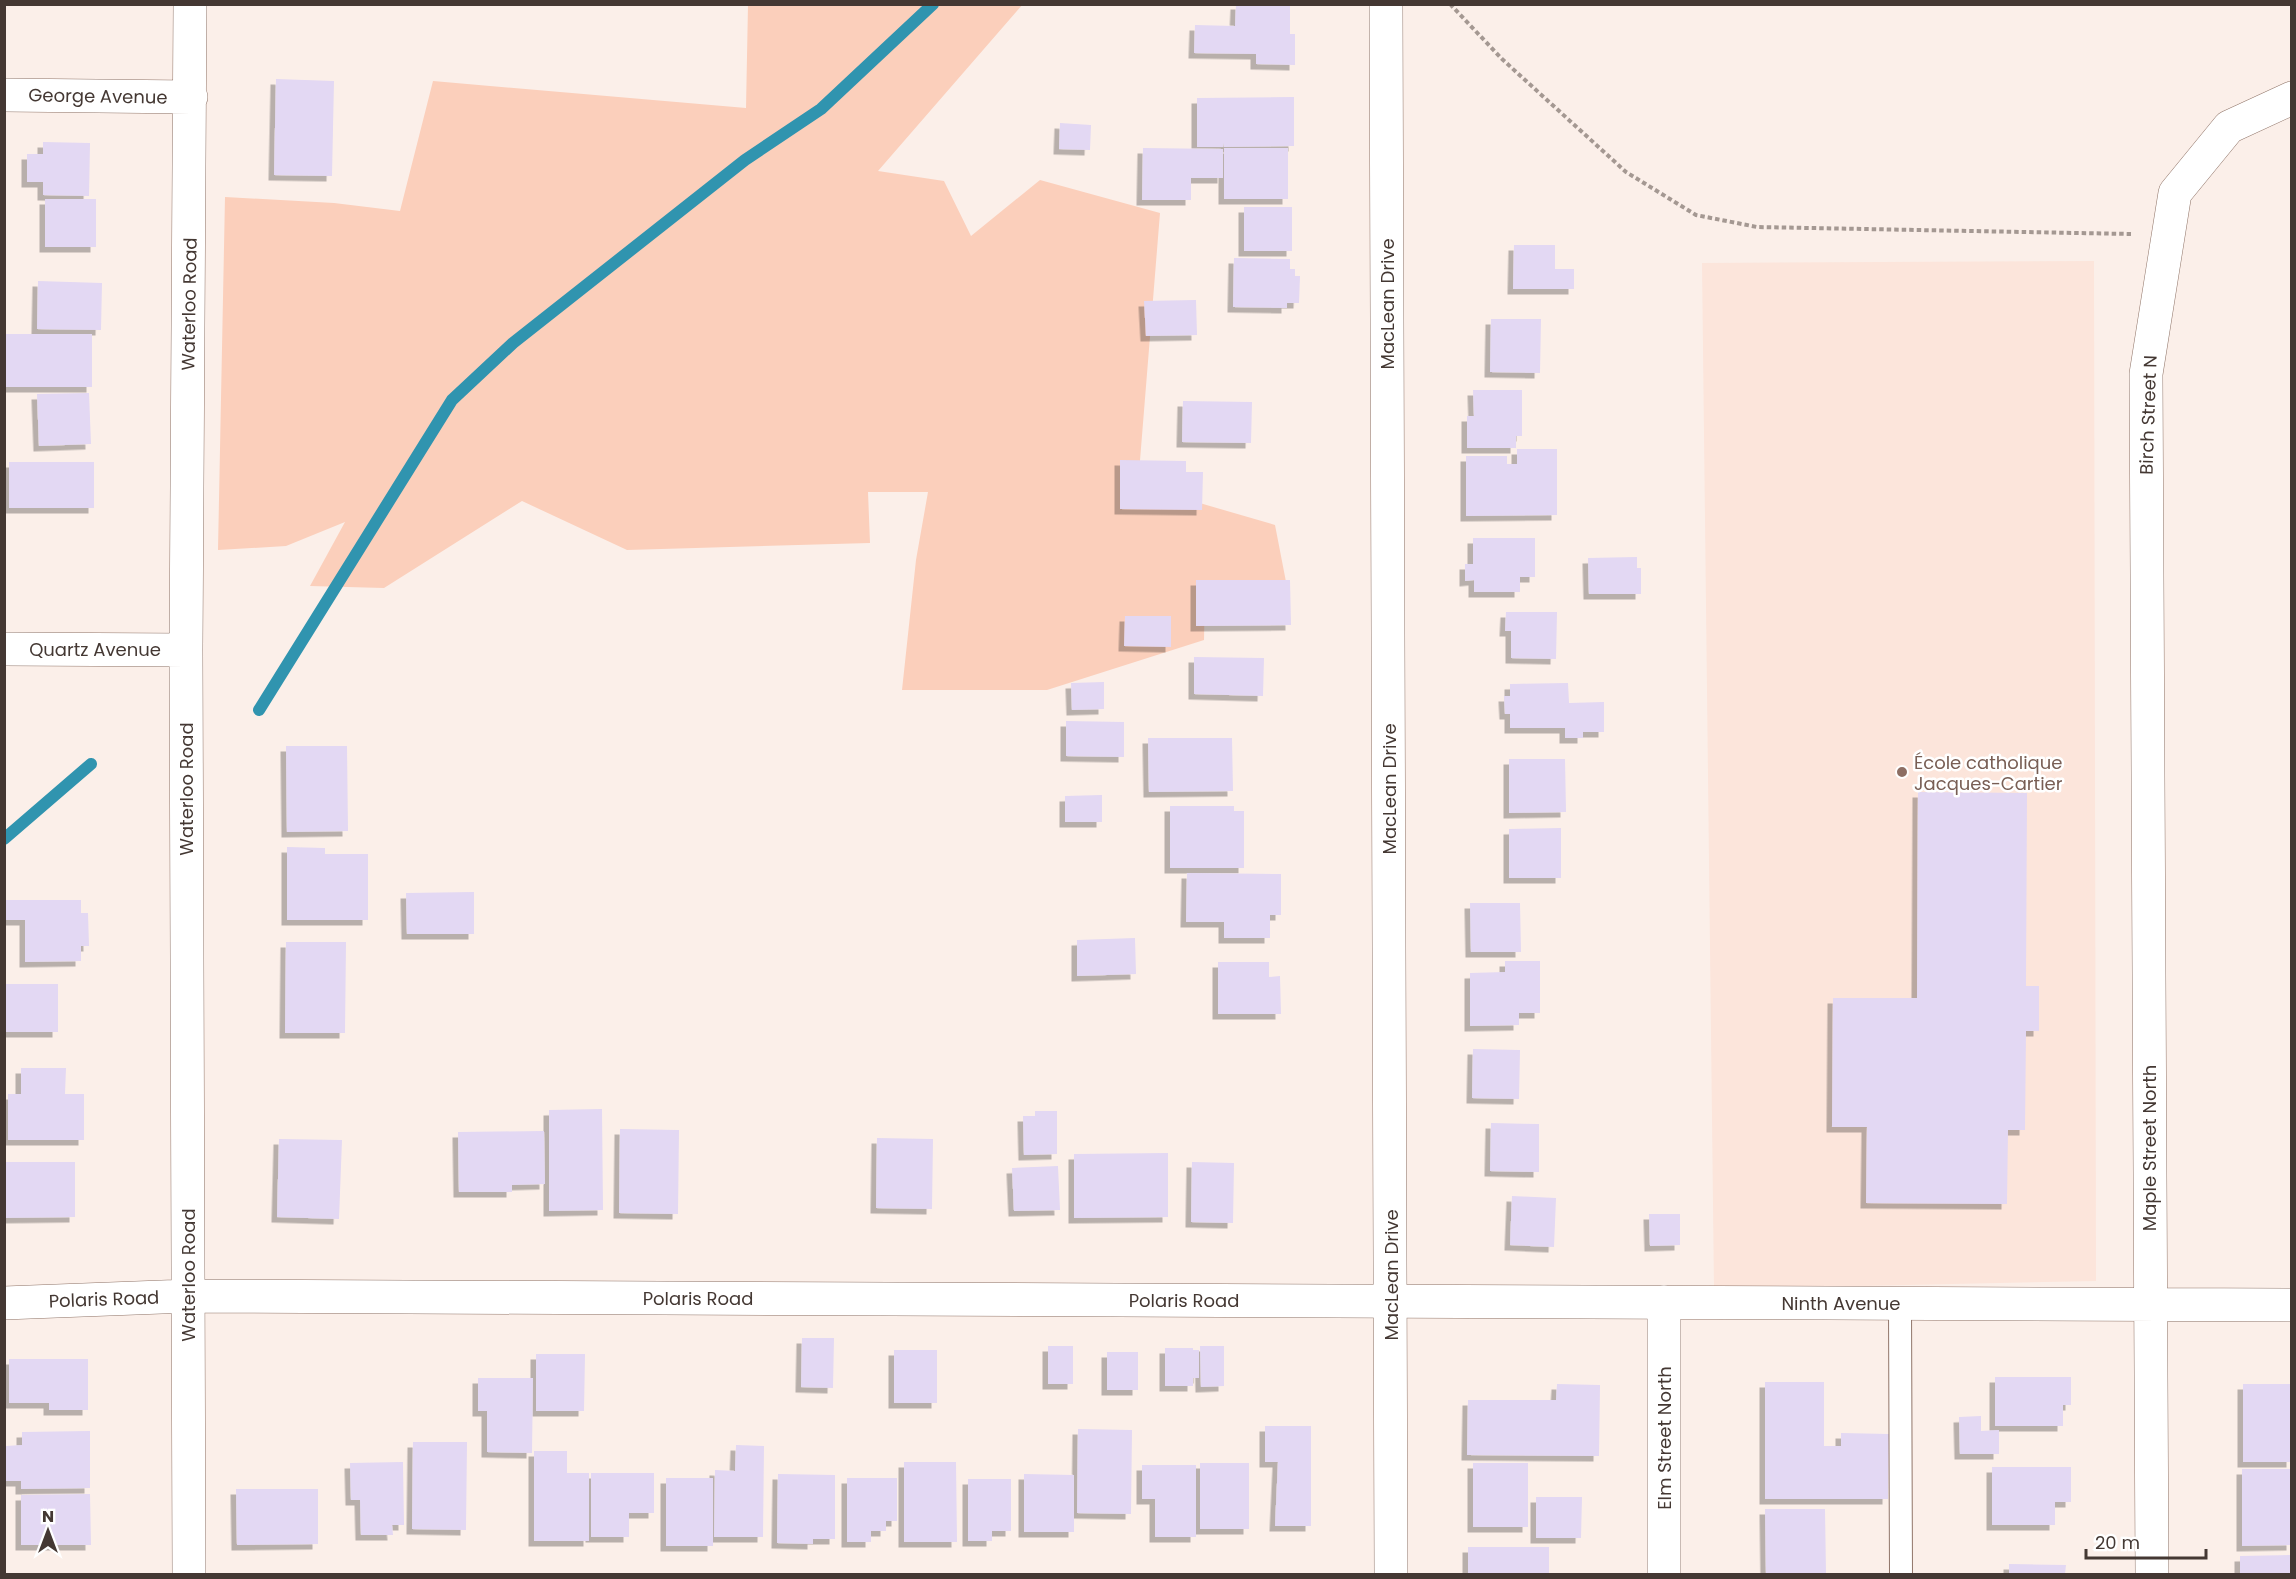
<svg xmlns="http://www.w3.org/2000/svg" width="2296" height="1579" viewBox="0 0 2296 1579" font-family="Poppins,sans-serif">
  <defs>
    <filter id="shadow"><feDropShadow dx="-5.5" dy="5.5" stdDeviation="0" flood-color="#0004"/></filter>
  </defs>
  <rect width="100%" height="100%" fill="#fbefe9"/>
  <!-- built -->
  <path fill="#fce5db" d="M2094,261L2096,1281L1714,1289L1702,263Z"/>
  <!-- green -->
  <path fill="#fbcfbb" d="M1023,4L878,171L944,181L971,236L1040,180L1160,213L1138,485L1275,525L1287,587L1205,584L1204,640L1047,690H902L916,560L928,492H868L870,543L627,550L522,501L384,588L310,586L345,522L286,546L218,550L225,197L334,203L400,211L433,81L746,108L748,5Z"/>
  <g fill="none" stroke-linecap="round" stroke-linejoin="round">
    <!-- stream -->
    <path stroke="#3094af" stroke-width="12" d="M259,710L452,400L513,343L745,160L821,109L933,4
      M4,839L91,764"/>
  </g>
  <!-- building -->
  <path fill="#e3d8f3" filter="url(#shadow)" d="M1236,4H1290V34H1295V65L1256,64V54L1194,53L1195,25L1235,26Z
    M276,79L334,81L332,176L274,175Z
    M1294,97V146L1224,147L1223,143V147H1197V98Z
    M1060,123L1091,125L1090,150L1059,149Z
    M43,142L90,143L89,196L43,195V182H27V154H43Z
    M1143,148L1223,149V178H1191V200H1142Z
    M1224,148H1288V199H1224Z
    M45,199H96V247H45Z
    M1244,207H1292V251H1244Z
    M1514,245H1555V269H1574V289H1513Z
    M1234,258L1290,259V269H1295V276H1300L1299,303H1287V308L1233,307Z
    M38,281L102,283L101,330L37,329Z
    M1196,300L1197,335L1146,336L1144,301Z
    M1491,319H1541L1540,373L1490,372Z
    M6,334H92V387H6Z
    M1473,390H1522V436H1516V448H1467V416H1474Z
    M89,393L91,444L39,446L37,394Z
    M1183,401L1252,402L1251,443L1182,442Z
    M1517,449H1557V515L1466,516V456H1507V464H1517Z
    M1120,460L1186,461V472H1203L1202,510L1120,509Z
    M9,462H94V508H9Z
    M1473,538H1535V577H1520V592H1474V580L1465,581V564H1473Z
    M1637,557V568H1641V594H1589L1588,558Z
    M1196,580H1290L1291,625L1196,626Z
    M1506,612H1557L1556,659L1511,658V631H1505Z
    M1125,616H1171V647L1124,646Z
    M1194,657L1264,658L1263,696L1194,694Z
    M1104,682V709L1072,710L1071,683Z
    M1568,683L1569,703L1604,702V732H1583V738H1565V728H1510V714H1505L1504,696H1510V684Z
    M1066,721L1124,722V757L1066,756Z
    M1148,738H1232L1233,791L1149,792Z
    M286,746H347L348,831L287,832Z
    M1509,759H1565L1566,812L1509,813Z
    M1918,792L2027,793L2026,986H2039V1031H2026L2025,1130H2008L2007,1204L1866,1203L1867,1127H1832L1833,998H1917Z
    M1102,795V822H1065V796Z
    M1170,806H1234V811H1244V868H1170Z
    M1561,828V878H1509V829Z
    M287,847L325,848V854H368V920H287Z
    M1187,873L1281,874V915H1270V938H1224V922H1186Z
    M474,892V934H407L406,893Z
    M4,900H81V913H88L89,946H81V961L25,962V920H4Z
    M1470,903H1520L1521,952H1471Z
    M1135,938L1136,974L1077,976V940Z
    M286,942H346L345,1033H285Z
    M1505,961H1540V1013H1519V1025L1470,1026V973L1505,972Z
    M1218,962H1269V977L1280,976L1281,1014H1218Z
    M5,984H58V1032H5Z
    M1473,1049L1520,1050L1519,1099L1472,1098Z
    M21,1068H66L65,1094H84V1140H8V1094H21Z
    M602,1109L603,1210L549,1211V1110Z
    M1035,1111H1057V1154L1024,1155L1023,1116H1035Z
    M1491,1123L1539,1124V1172L1490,1171Z
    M620,1129L679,1130L678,1214L619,1213Z
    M544,1131L545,1184L512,1185V1192H459L458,1132Z
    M877,1138L933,1139L932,1209L876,1208Z
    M279,1139L342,1140L339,1219L277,1217Z
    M1168,1153V1217L1074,1218V1154Z
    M4,1162H75V1217L4,1218Z
    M1192,1162L1234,1163L1233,1223L1191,1222Z
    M1058,1166L1060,1210L1014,1211L1012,1168Z
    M1512,1196L1556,1198L1554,1247L1510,1245Z
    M1649,1214H1680V1245L1650,1246Z
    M802,1338H834L833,1388L801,1387Z
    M1048,1346H1073V1384H1048Z
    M1200,1346H1224V1386L1201,1387Z
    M1165,1348H1193V1350H1199V1378H1193V1386H1165Z
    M894,1350H937V1403H894Z
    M1107,1352H1138V1390H1107Z
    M536,1354H585L584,1411H536Z
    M9,1359H88V1410H49V1403H9Z
    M1995,1377H2071V1405H2063V1426H1995Z
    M478,1378H533L532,1453L487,1452V1411H478Z
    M1765,1382H1824V1446H1841V1433L1889,1434L1888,1499H1765Z
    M1557,1384L1600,1385L1599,1456L1467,1455L1468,1400H1556Z
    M2243,1384H2292V1462H2243Z
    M1981,1416V1431L1999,1430V1454H1960L1959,1417Z
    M1265,1426H1311V1526H1275L1278,1462H1265Z
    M1078,1429L1132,1430L1131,1514L1077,1513Z
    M90,1431V1488L21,1489V1481H6V1446L22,1445V1432Z
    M413,1442H467L466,1530L412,1529Z
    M736,1445L764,1446L763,1537H714L715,1470L735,1471Z
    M534,1451H567V1473H589V1541H534Z
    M403,1462L404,1525H392L393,1535H361L360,1500H351L350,1463Z
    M904,1462H956L957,1542H904Z
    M1200,1463H1249V1529H1200Z
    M1473,1463H1528V1527H1473Z
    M1142,1465H1196V1537H1155V1499H1142Z
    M1992,1467H2071V1502H2055V1525H1992Z
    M2242,1469H2292V1545L2242,1546Z
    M591,1473H654V1513H629V1537H591Z
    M778,1474L835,1475V1539H813V1544L777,1543Z
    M1024,1474L1074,1475V1532H1024Z
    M666,1478H713V1546H666Z
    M847,1478H897V1521H886V1531H871V1542H847Z
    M968,1479H1011V1531H992V1541H968Z
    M236,1489H318V1544L237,1545Z
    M90,1494L91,1545H21V1495Z
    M1536,1497H1582L1581,1538H1536Z
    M1765,1509H1825L1826,1574H1766Z
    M1468,1547H1549V1574H1468Z
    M2292,1555V1574H2240V1556Z
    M2009,1564L2066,1565L2065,1574H2009Z"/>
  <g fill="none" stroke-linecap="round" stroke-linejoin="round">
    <!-- lane casing -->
    <g stroke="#907569" stroke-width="24">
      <path id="lane" d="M1900,1304L1901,1574"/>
    </g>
    <!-- street casing -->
    <g stroke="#907569" stroke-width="34">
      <path id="street" d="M4,95L191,97
        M4,649L186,650
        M1664,1302V1574
        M4,1303L188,1296L2292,1305
        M189,1574L186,650L190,4
        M2152,1574L2146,374L2175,193L2229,127L2292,98"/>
    </g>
    <!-- secondary casing -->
    <g stroke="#907569" stroke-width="34">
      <path id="secondary" d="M1386,4L1391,1574"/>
    </g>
    <!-- path -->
    <path stroke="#a49892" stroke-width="4" stroke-dasharray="4.5 3" stroke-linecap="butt" d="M1450,4L1502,59L1626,172L1696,215L1757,227L2131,234"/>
    <!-- lane -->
    <use href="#lane" stroke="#fff" stroke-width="22"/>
    <!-- street -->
    <use href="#street" stroke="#fff" stroke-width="33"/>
    <!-- secondary -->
    <use href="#secondary" stroke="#fff" stroke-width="33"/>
  </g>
  <!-- markers -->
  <circle fill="#8d6e63" stroke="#fff" stroke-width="2" cx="1902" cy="772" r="6"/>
  <g text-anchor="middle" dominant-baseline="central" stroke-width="5" stroke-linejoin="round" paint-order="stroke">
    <!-- street labels -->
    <g font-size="18" fill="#443833" stroke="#fff">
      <text transform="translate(98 96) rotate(1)">George Avenue</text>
      <text transform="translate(189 304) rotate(-89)">Waterloo Road</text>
      <text transform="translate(1387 304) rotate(-90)">MacLean Drive</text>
      <text transform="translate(2148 415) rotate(-88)">Birch Street N</text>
      <text x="95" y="649">Quartz Avenue</text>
      <text transform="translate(186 789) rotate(-90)">Waterloo Road</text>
      <text transform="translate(1389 789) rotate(-90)">MacLean Drive</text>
      <text transform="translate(2149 1148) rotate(-90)">Maple Street North</text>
      <text transform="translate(188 1275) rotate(-90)">Waterloo Road</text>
      <text transform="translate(1391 1275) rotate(-90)">MacLean Drive</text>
      <text x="698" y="1298">Polaris Road</text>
      <text transform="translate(104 1299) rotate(-2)">Polaris Road</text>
      <text x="1184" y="1300">Polaris Road</text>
      <text x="1841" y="1303">Ninth Avenue</text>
      <text transform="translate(1664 1438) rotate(-90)">Elm Street North</text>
    </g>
    <!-- education labels -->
    <g font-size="18" fill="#785e54" stroke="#fff" text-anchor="start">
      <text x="1914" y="762">École catholique<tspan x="1914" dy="21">Jacques-Cartier</tspan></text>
    </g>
  </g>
  <!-- border -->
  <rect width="2296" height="1579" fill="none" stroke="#443833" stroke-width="12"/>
  <!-- north arrow -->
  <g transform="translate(48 1531)" stroke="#ffffff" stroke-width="4.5" paint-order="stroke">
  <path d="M0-4.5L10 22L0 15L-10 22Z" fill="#443833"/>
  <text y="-9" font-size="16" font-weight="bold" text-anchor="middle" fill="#443833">N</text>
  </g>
  <!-- scale -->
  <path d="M2086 1549v9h120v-9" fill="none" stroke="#443833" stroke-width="3"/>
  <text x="2095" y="1549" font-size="18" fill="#443833" stroke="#ffffff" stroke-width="4.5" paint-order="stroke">20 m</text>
</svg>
